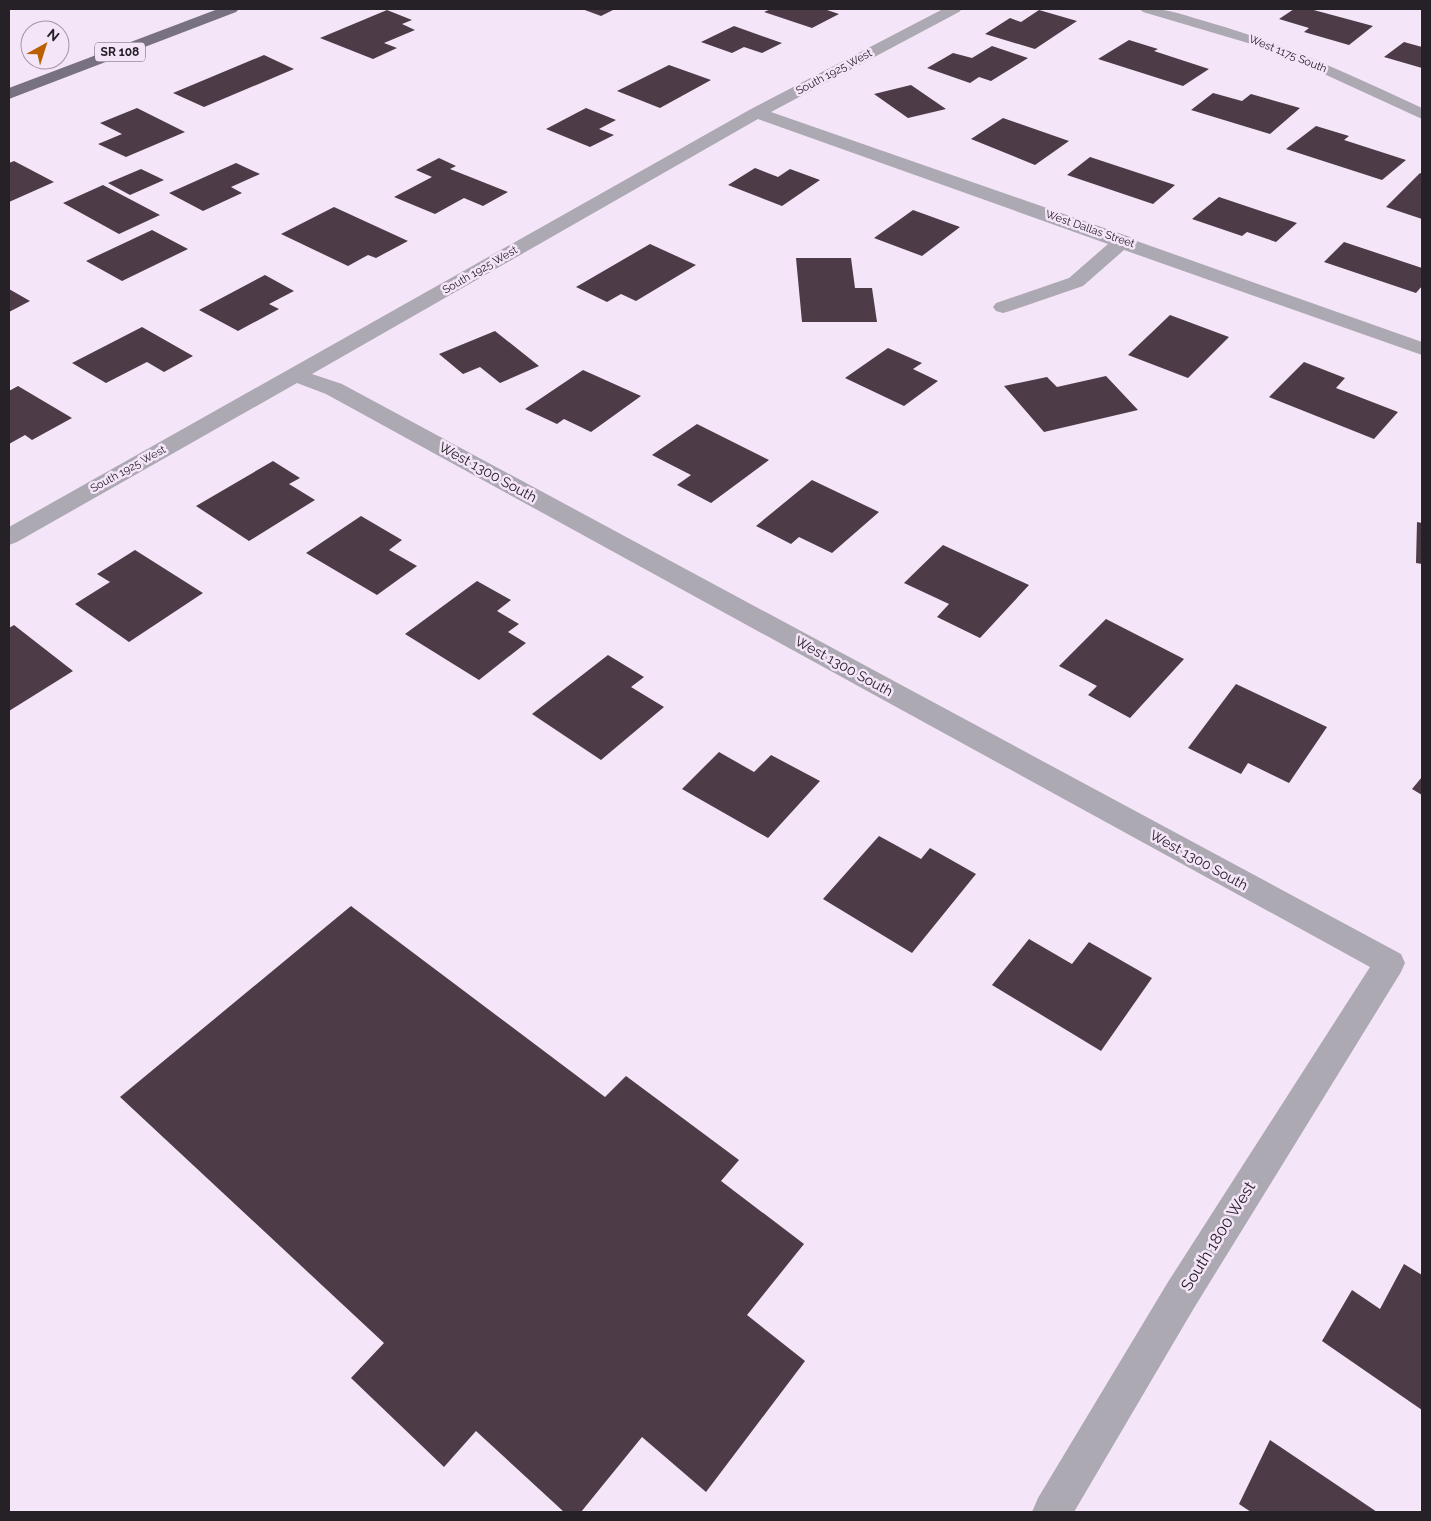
<svg xmlns="http://www.w3.org/2000/svg" width="1431" height="1521" viewBox="0 0 1431 1521" font-family="Raleway,sans-serif">
  <rect width="100%" height="100%" fill="#f5e5f8"/>
  <!-- building -->
  <path fill="#4d3c47" d="M582,9H615L601,16Z
    M771,9H824L839,14L812,28L764,12Z
    M1294,9H1310L1373,26L1349,45L1304,32L1309,28L1279,19Z
    M387,10L412,20L402,24L415,30L384,43L397,48L373,59L320,38Z
    M1039,10L1077,21L1035,49L985,34L1010,18L1021,22Z
    M734,26L782,43L762,53L744,47L732,53L701,42Z
    M1129,40L1158,49L1154,51L1209,69L1183,86L1098,59Z
    M1404,42L1422,47V68L1384,57Z
    M992,46L1028,58L991,81L979,77L970,83L927,68L953,53L972,58Z
    M264,55L294,69L204,107L173,93Z
    M669,65L711,80L660,108L617,91Z
    M911,85L946,109L908,118L874,94Z
    M1213,93L1242,101L1251,94L1300,108L1270,134L1191,110Z
    M137,108L185,132L126,157L98,144L122,134L100,123Z
    M586,108L616,120L599,129L614,135L590,147L546,129Z
    M1003,118L1069,141L1035,165L971,139Z
    M1316,126L1349,136L1344,140L1406,160L1382,180L1286,149Z
    M1090,157L1175,185L1153,204L1067,175Z
    M439,158L456,166L450,169L508,192L483,206L464,198L435,214L394,197L432,177L416,170Z
    M14,161L54,182L9,202V163Z
    M236,163L260,174L231,187L242,193L203,211L169,193Z
    M755,168L778,177L790,169L820,180L782,206L728,185Z
    M141,169L164,180L130,195L108,183Z
    M1420,173L1422,174V219L1386,207Z
    M103,185L160,215L119,234L63,203Z
    M1219,197L1297,223L1276,242L1247,232L1242,236L1192,219Z
    M334,207L408,241L376,258L368,255L348,266L281,234Z
    M913,210L960,227L922,256L874,238Z
    M152,230L188,249L122,281L86,261Z
    M1344,242L1422,268V286L1416,293L1324,262Z
    M650,244L696,265L636,301L621,294L607,302L576,287Z
    M796,258H851L855,288H872L877,322H802Z
    M265,275L294,291L269,304L279,309L238,331L199,310Z
    M9,289L30,301L9,312Z
    M1170,315L1229,337L1188,378L1128,355Z
    M142,327L193,356L164,372L147,362L106,383L72,363Z
    M495,331L539,366L500,383L480,367L463,374L439,354Z
    M888,348L922,363L913,369L938,381L904,406L845,378Z
    M1304,362L1345,378L1336,388L1398,412L1374,439L1269,397Z
    M583,370L641,396L591,432L564,419L557,424L525,409Z
    M1106,376L1138,410L1044,432L1004,386L1047,377L1057,387Z
    M18,386L72,418L32,440L25,435L9,444V391Z
    M697,424L769,460L711,503L677,485L691,475L652,455Z
    M273,461L300,478L289,484L315,500L249,541L196,506Z
    M812,480L879,512L832,553L799,537L791,544L756,526Z
    M361,516L402,540L389,550L417,566L377,595L306,553Z
    M1417,522L1422,523V564L1416,563Z
    M943,545L1029,585L980,638L937,617L949,604L904,583Z
    M135,550L203,593L129,642L75,604L110,582L97,574Z
    M477,581L511,600L497,611L519,624L508,632L526,643L479,680L405,634Z
    M1106,619L1184,659L1130,718L1088,695L1097,686L1059,666Z
    M14,625L73,671L9,711V628Z
    M608,655L644,677L631,687L664,707L601,760L532,714Z
    M1236,684L1327,727L1289,783L1248,763L1241,774L1188,748Z
    M719,752L754,772L771,755L820,781L768,838L682,789Z
    M1422,777V795L1412,789Z
    M879,836L921,859L930,848L976,874L912,953L823,899Z
    M351,906L605,1097L626,1076L739,1160L721,1181L804,1244L747,1315L805,1361L706,1492L642,1437L581,1512H564L476,1431L444,1467L351,1378L384,1343L120,1097Z
    M1029,939L1072,964L1089,942L1152,978L1101,1051L992,985Z
    M1404,1264L1422,1275V1410L1322,1341L1352,1290L1380,1309Z
    M1270,1440L1377,1512H1251L1239,1504Z"/>
  <g fill="none" stroke-linecap="round" stroke-linejoin="round">
    <!-- minor -->
    <path fill="#aca9b2" fill-rule="evenodd" d="M943,9H962L959,12L771,112L1130,237L1131,239L1422,342V355L1124,250L1083,286L1010,311L1003,313L996,311L993,307L996,303L1069,278L1108,244L758,119L312,374L342,384L1401,954L1405,963L1401,972L1194,1308L1074,1512H1032L1038,1498L1168,1282L1370,967L326,394L297,383L17,542L9,545V527L751,109Z
      M1140,9C1165,7 1187,16 1211,23C1285,44 1353,76 1422,108V119L1311,68L1248,43L1143,12Z"/>
    <!-- major -->
    <path fill="#777181" fill-rule="evenodd" d="M218,9H239L236,12L9,99V88Z"/>
  </g>
  <g text-anchor="middle" dominant-baseline="central" stroke-width="5" stroke-linejoin="round" paint-order="stroke">
    <!-- far-street labels -->
    <g font-size="11" fill="#262027" stroke="#f5e5f8">
      <text transform="translate(1288 54) rotate(22)">West 1175 South</text>
      <text transform="translate(834 72) rotate(-28)">South 1925 West</text>
      <text transform="translate(1090 229) rotate(19)">West Dallas Street</text>
      <text transform="translate(480 270) rotate(-30)">South 1925 West</text>
      <text transform="translate(128 469) rotate(-29)">South 1925 West</text>
    </g>
    <!-- shield labels -->
    <rect fill="#f5e5f8" stroke="#645b66" stroke-width="1" x="95" y="42.5" width="50" height="19" rx="4"/>
    <g font-size="12" font-weight="bold" fill="#262027">
      <text x="120" y="52">SR 108</text>
    </g>
    <!-- street labels -->
    <g font-size="14" fill="#262027" stroke="#f5e5f8">
      <text transform="translate(488 472) rotate(29)">West 1300 South</text>
      <text transform="translate(844 666) rotate(29)">West 1300 South</text>
      <text transform="translate(1199 860) rotate(29)">West 1300 South</text>
    </g>
    <!-- near-street labels -->
    <g font-size="16" fill="#262027" stroke="#f5e5f8">
      <text transform="translate(1218 1236) rotate(-58)">South 1800 West</text>
    </g>
  </g>
  <!-- border -->
  <rect width="1431" height="1521" fill="none" stroke="#262027" stroke-width="20"/>
  <!-- north arrow -->
  <g transform="translate(45 45) rotate(39)"><circle r="24" fill="#f5e5f8" stroke="#a296a4"/>
  <path d="M0-4L9 19L0 12L-9 19Z" fill="#ba6001"/>
  <text y="-8" font-size="14" font-weight="bold" text-anchor="middle" fill="#262027">N</text>
  </g>
</svg>
